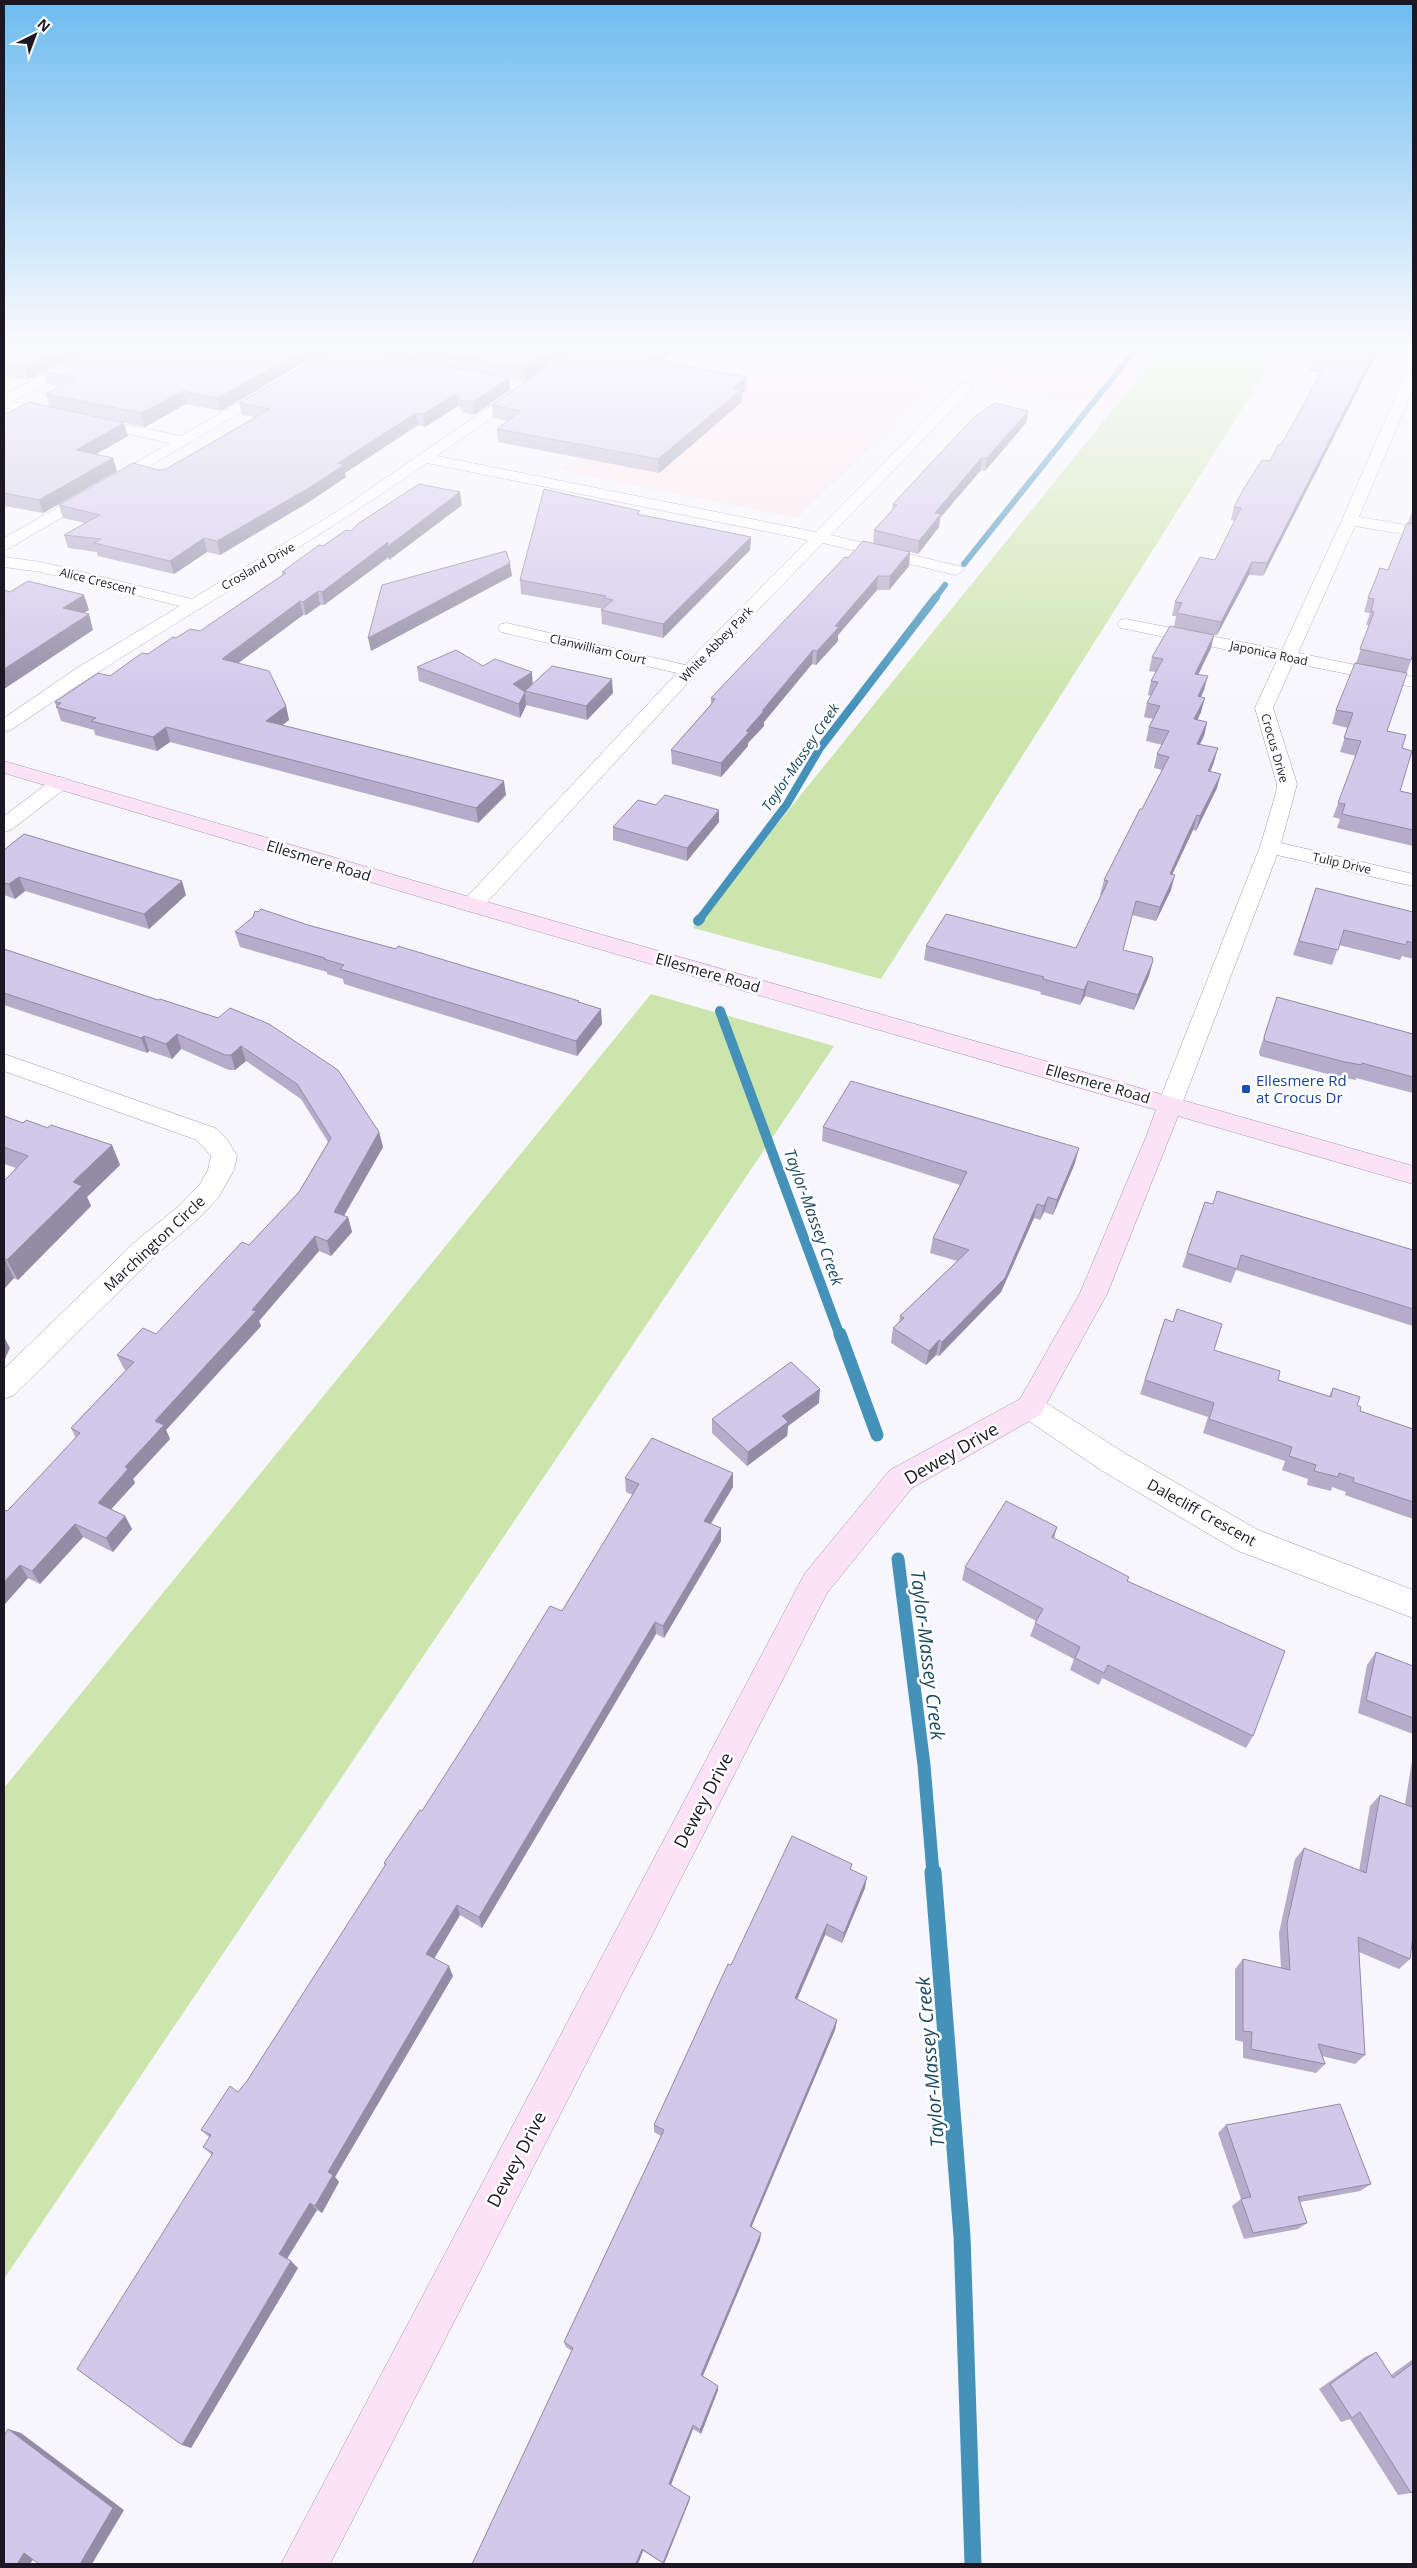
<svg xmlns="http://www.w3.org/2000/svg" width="1417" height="2568" viewBox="0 0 1417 2568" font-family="'Open Sans',sans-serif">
  <rect width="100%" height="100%" fill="#f7f6fd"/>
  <!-- education -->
  <path fill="#fce7eb" d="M709,349H1162L1115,407L1009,391L994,376L956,367L921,368L914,381L920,399L797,518L558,470Z"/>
  <!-- green -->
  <path fill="#cce5ac" d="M744,349H856C828,368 775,355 744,349Z
    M1009,349H1081L1070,366L1034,360Z
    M1162,349H1280L881,979L693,928Z
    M651,994L834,1046L4,2279V1788Z"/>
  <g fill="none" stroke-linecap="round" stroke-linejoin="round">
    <!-- stream-far4 -->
    <path stroke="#4492ba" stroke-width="6" d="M964,564L1136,349
      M935,598L945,585"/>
    <!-- stream-far3 -->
    <path stroke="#4492ba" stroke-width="8" d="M699,920L787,804L820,748L936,597"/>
    <!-- stream-far2 -->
    <path stroke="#4492ba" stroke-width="10" d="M698,921L700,919
      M720,1011L840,1336"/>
    <!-- stream-far1 -->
    <path stroke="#4492ba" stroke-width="13" d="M840,1334L877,1435
      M898,1559L924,1765L933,1873"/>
    <!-- stream -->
    <path stroke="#4492ba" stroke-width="17" d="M933,1872L962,2236L973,2564"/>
    <!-- street casing -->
    <g stroke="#a299b9" stroke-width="1">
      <path id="street" d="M93,349H110L13,401L181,436L268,386L273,385L280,389L10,548L4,550V538L170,443L4,407V395Z
        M573,349H588L437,456L816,532L961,384H971L973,387L971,390L831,535L962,567L964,570L956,575L823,543L695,675L480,910L472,911L464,910L461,905L464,900L677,673L501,632L498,628L501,624L507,623L685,665L808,540L427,463C292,557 147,636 11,730L4,732V718L77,668L180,606L41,572L4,567V557L41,562L192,599L338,511Z
        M1413,369V388L1359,517L1413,526V536L1355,526L1298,653L1413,677V687L1293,663L1273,708L1297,784L1281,843L1413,874V886L1277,855L1182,1104L1179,1110L1170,1112L1161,1110L1158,1104L1260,847L1276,793L1277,784L1255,708L1277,660L1126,629L1120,628L1117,624L1120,620L1126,619L1282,650L1342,520L1406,373Z
        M60,777L67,779L70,783L67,787L11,830L4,832V816L53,779Z
        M4,1054L215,1128L226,1138L237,1156L234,1170L218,1198L198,1219L156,1255L14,1395L4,1399V1369L136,1241L180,1205L200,1184L208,1170L211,1156L197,1140L4,1071Z
        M1030,1395L1040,1399L1126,1454L1258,1530L1413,1590V1618L1236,1550L1104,1472L1020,1415L1015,1407L1020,1399Z"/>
    </g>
    <!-- secondary casing -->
    <g stroke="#a299b9" stroke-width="1">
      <path id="secondary" d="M4,761L480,900L1413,1166V1184L1178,1116L1107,1294L1040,1415L912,1488L827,1593L330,2564H281L805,1573L890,1470L1020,1399L1080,1293L1146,1137L1156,1110L464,910L4,773Z"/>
    </g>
    <!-- street -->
    <use href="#street" fill="#fff" fill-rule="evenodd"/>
    <!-- secondary -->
    <use href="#secondary" fill="#fbe2f6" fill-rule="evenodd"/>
  </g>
  <!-- wall -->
  <path fill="#b4acc9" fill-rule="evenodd" d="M4,349H569L525,381L509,378L510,390L474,415L462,412L458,406L425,427L418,425L345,473L346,477L309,502L220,555L207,552L174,574L98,556L97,552L68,548L64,535L85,523L63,518L59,505L158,470L166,469L255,417L242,415L239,403L327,353L314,357L221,411L186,404L145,427L60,409L128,436L96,454L113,458L117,471L43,513L4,506V415L50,407L46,394L60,387L48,384L44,372L28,380L4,375ZM335,350H357L330,352ZM358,350H360L476,372Z
    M1319,349H1379L1263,576L1249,575L1217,635H1214L1211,648L1198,674L1204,690L1201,697V712L1197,720L1207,722L1204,736L1200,744L1214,762L1210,772L1217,788L1196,831L1193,830L1172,874L1171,890L1156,921L1132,915L1123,950L1149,976L1134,1010L1085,996L1080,1005L1040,994L1041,992L924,960L926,946L1076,948L1102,895H1100L1104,880L1142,809L1162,770L1154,768L1157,754L1162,745L1146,741L1149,727L1153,719L1144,717L1147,703L1151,696L1148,695L1151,681L1156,672L1149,671L1152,657L1174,626L1176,616H1172L1175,602L1215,560L1235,521L1231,520L1234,507L1270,461L1281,445L1320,373L1309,371L1313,360Z
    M662,361L746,377V390L742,393V402L659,473L498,442L497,429L507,421L493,418L492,405Z
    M1028,411L1026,423L985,471L981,470L940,518L939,527L918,554L910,552L909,566L889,590H877L838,635V641L816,665L812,664L764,722V726L748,743V746L721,777L672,764L671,750L711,704V698L848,558L873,543L874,530L892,510L893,504Z
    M462,505L389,560V557L324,605H320L306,615H303L238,663L286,706L289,720L282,725L506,795L478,823L170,742L157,751L95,735L94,730L61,721L55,702L110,676L148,654L176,638L200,631L282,575V572L323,546L351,531Z
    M1413,508V654L1387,731L1402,748L1400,791L1413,794V846L1337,828L1340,819L1333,817L1356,756L1340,752L1348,728L1332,724L1336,710L1356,663L1369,625H1366L1370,613L1364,612L1368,598L1388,570L1408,523Z
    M641,515L751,537L750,550L663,638L602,624L601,610L604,609L521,594L520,580Z
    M483,666L533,684L613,693L587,720L526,705L520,718L419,681L417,667Z
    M656,805L719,810V822L687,861L613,840V827Z
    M4,850L186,895L149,929L25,891L15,899L4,895Z
    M1316,888L1413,912V959L1402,956L1400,960L1339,945L1332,965L1293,955Z
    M308,925L396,949L579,1001V1003L602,1024L577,1056L344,984L343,979L327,974V972L240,947L235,932Z
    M4,949L158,1000L218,1018L379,1132L383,1147L344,1216L348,1217L352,1232L331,1256L319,1251L259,1321L261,1326L166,1430L170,1439L133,1479L135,1483L111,1509L125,1516L132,1529L113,1552L83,1537L40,1584L28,1578L4,1605V1510L7,1511L12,1506L76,1438L71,1428L126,1370L124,1369L117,1355L156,1334L249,1245L299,1192L328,1142L301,1099L246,1061L235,1070H229L181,1049L172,1059L149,1051L147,1053L4,1005Z
    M1277,997L1413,1034V1093L1356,1078V1080L1339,1077L1260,1056L1259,1052Z
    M4,1116L23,1123L112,1145L120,1165L87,1197L91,1206L18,1280L14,1278L4,1289V1181L16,1168L4,1164Z
    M823,1127L1075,1163L1053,1215L1044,1212L1040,1220L1034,1218L1001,1292L939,1356L936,1355L926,1365L891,1343L893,1328L899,1322L900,1316L957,1261L930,1253L933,1238L960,1185L822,1141Z
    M1205,1202L1413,1250V1326L1236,1270L1231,1283L1182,1267Z
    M1165,1319L1214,1350L1278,1380L1329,1396L1333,1388L1357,1405L1360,1411L1413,1429V1519L1345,1495L1346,1492L1332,1487L1331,1491L1307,1485L1308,1479L1282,1470L1285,1461L1203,1433L1208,1417L1140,1394Z
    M819,1403L788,1426L787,1436L747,1466L712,1433V1419Z
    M733,1473V1487L711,1524L721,1528V1541L664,1638L656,1634L482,1928L460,1915L434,1958L453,1976L335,2177L339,2182L322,2213L317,2210L287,2259L298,2268L191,2448L212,2155L203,2147L209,2137L201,2130L238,2092L247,2081L385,1866L384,1863L422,1811L562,1611L633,1495L626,1492L625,1478Z
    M1054,1538L1127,1581L1253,1736L1246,1748L1102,1678L1099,1685L1070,1670L1074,1659L1030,1636L1036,1621L962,1580L965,1567Z
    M1376,1652L1413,1666V1734L1358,1713L1367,1665Z
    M1413,1755V1936L1410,1959L1399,1969L1359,1952L1365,2055L1355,2064L1322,2056L1325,2064L1316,2073L1243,2058V2042L1235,2040V1969L1243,1959L1281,1968L1279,1933L1295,1859L1304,1848L1359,1871L1370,1806L1380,1795L1405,1804Z
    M852,1864L851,1869L865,1888L842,1943L825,1935L797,2000L837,2020L835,2030L751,2227L760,2240L703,2376L718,2386V2390L701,2434L693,2429L671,2485L690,2499L664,2564L643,2551L638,2564H472L572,2351L566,2347L564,2342L661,2136L654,2132V2125L731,1965Z
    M1226,2125L1371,2184L1360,2191L1300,2202L1307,2223L1298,2229L1244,2239L1232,2206L1241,2199L1218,2133Z
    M1376,2352L1391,2375L1413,2359V2491L1411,2493L1398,2495L1350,2419L1341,2422L1319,2389L1365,2357Z"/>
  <!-- shaded-wall -->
  <path fill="#928ca4" d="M61,349H89L28,380L25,368Z
    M304,349H335V350L314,357L221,411L218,398Z
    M551,349H569L525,381L524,368Z
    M661,349H678L648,371V359Z
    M1376,349H1379L1263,576L1267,563Z
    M746,377V390L742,393V402L659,473L658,459L733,388Z
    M509,378L510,390L474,415L473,402Z
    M183,391L186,404L145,427L141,413Z
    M456,394L458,406L425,427L423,414Z
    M1028,411L1026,423L985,471L987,458Z
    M416,413L418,425L345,473L346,477L309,502L220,555L217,541Z
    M124,423L128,436L80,463L76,450Z
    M982,457L981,470L940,518L939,527L918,554L919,541L935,513Z
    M113,458L117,471L43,513L39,500Z
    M460,492L462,505L389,560V557L324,605L322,592L388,542Z
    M751,537L750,550L663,638V624Z
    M204,538L207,552L174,574L170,561Z
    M910,552L909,566L889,590L890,576Z
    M1252,562L1249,575L1217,635L1221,622Z
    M510,563L512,576L371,651L368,638Z
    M878,576L877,590L838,635V641L816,665L817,651L835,626Z
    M318,591L320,605L306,615L303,602Z
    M84,595L89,610L68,623L63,608Z
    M300,601L303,615L225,673L222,659Z
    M89,614L93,630L4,689V669Z
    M1214,635L1211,648L1192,688L1195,674Z
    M813,650L812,664L764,722V726L748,743V746L721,777V763L762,711Z
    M532,672L533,686L514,698L513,684Z
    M1208,676L1204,690L1194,710L1198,696Z
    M612,679L613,693L587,720L586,706Z
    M525,692L526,706L520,718L519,704Z
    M1205,698L1201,712L1191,733L1194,719Z
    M286,706L289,720L270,735L266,721Z
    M1207,722L1204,736L1193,758L1197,744Z
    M166,727L170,742L157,751L153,737Z
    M1218,748L1214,762L1204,786L1208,771Z
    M1221,774L1217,788L1196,831L1200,816Z
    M504,781L506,795L478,823L476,808Z
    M719,810V822L687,861V848Z
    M1197,815L1193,830L1166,888L1170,874Z
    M1175,875L1171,890L1156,921L1160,907Z
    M19,877L25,891L15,899L9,884Z
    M182,881L186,895L149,929L144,914Z
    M1153,961L1149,976L1134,1010L1138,995Z
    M1088,981L1085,996L1080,1005L1084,990Z
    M601,1009L602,1024L577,1056L576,1041Z
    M177,1034L181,1049L172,1059L166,1044Z
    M144,1036L149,1051L147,1053L141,1038Z
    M241,1046L246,1061L235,1070L231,1055Z
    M379,1132L383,1147L338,1226L334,1212Z
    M112,1145L120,1165L87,1197L91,1206L18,1280L7,1260L73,1182Z
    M1079,1148L1075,1163L1053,1215L1057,1200Z
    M1048,1197L1044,1212L1040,1220L1044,1206Z
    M1037,1204L1034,1218L1001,1292L939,1356L942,1342Z
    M348,1217L352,1232L331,1256L327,1241Z
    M315,1236L319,1251L259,1321L261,1326L166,1430L170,1439L133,1479L135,1483L105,1516L98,1503L125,1467L155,1421Z
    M4,1258L14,1278L4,1289Z
    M4,1337L10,1348L4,1361Z
    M939,1340L936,1355L926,1365L929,1351Z
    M820,1389L819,1403L788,1426L787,1436L747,1466L748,1452L782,1416Z
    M733,1473V1487L704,1534V1521Z
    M125,1516L132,1529L113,1552L106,1538Z
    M75,1524L83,1537L40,1584L32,1571Z
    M1057,1527L1053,1541L1052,1537Z
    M721,1528V1541L664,1638L663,1626Z
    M20,1565L28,1578L4,1605V1582Z
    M655,1622L656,1634L482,1928L479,1917Z
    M867,1877L865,1888L842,1943L844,1933Z
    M457,1905L460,1915L431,1964L426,1954Z
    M827,1924L825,1935L793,2008L795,1998Z
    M449,1966L453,1976L335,2177L339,2182L322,2213L315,2206L328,2172Z
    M837,2020L835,2030L749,2233L750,2226Z
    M310,2203L317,2210L286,2260L279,2254Z
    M761,2233L760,2240L701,2380V2375Z
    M291,2261L298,2268L191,2448L182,2445Z
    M718,2386V2390L701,2434L700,2430Z
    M693,2425V2429L670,2487L669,2484Z
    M8,2429L21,2433L124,2510L92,2564H80Z
    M690,2497V2499L664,2564L663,2563Z
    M642,2549L643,2551L638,2564H636Z
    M24,2553L37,2554L30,2564H17Z"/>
  <!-- building -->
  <path fill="#d1c8ea" stroke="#928ca4" d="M4,349H61L25,368L4,363Z
    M86,349H304L218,398L183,391L141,413L46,394L77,378L44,372Z
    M420,349H551L524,368Z
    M573,349H661L648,359L746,377L733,388L742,389L658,459L497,429L521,411L492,405Z
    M1319,349H1376L1267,563L1252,562L1221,622L1177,613L1182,603L1175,602L1200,557L1215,560L1241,508L1234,507L1244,488L1262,460L1270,461L1278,445H1281L1327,362L1313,360Z
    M358,350L509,378L473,402L461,400L456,394L423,414L416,413L338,463L344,465L307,489L217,541L204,538L170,561L94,543L101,539L64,535L100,515L59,505L133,463L158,470L166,469L270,409L239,403L329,352Z
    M29,402L124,423L76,450L113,458L39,500L4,493V415Z
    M995,403L1028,411L987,458L982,457L935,513L941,514L919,541L874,530L897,505L893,504L974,417Z
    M419,484L460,492L387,547L388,542L322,592L318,591L303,602L300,601L222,659L269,671L286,706L266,721L504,781L476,808L166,727L153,737L91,721L96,718L56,707L61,703L55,702L98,673L110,676L142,653L148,654L173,637L176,638L190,629L200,631L286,573L282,572L319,545L323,546L346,530L351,531L359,523Z
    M544,489L640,511L637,514L751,537L663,624L601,610L613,600L604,598L606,596L520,580Z
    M1407,523L1413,524V654L1411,660L1360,649L1374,612L1371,611L1374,599L1368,598L1380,568L1388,570Z
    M863,541L910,552L890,576H878L835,626L839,627L817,651L813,650L762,711H764L746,731L749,732L721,763L671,750L710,706L715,699L711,698L845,557L848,558Z
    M506,551L510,563L368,638L382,585Z
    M28,581L84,595L63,608L89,614L4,669V590L10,592Z
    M1170,626L1214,635L1195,674L1208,676L1198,696L1205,698L1194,719L1207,722L1197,744L1218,748L1208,771L1221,774L1200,816L1197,815L1187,836L1170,874L1175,875L1160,907L1136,901L1123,950L1152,957L1153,961L1138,995L1088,981L1084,990L1043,979L1044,977L926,946L946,914L1076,948L1108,881L1104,880L1140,809H1142L1169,757L1157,754L1169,731L1149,727L1160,706L1147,703L1158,682L1151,681L1163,659L1152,657Z
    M456,650L483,666L495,659L532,672L513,684L525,692L519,704L417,667Z
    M1355,663L1407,673L1387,731L1406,735L1402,748L1412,751L1400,791L1413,794V830L1342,814L1345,804L1338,803L1361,741L1344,738L1353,713L1336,710Z
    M552,666L612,679L586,706L525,691Z
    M665,795L719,810L687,848L613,827L638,800L656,805Z
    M24,834L182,881L144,914L19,877L9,884L4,883V850Z
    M1316,888L1413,912V943L1407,941L1406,945L1344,930L1338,950L1299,941Z
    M261,909L308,925L396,949L398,946L579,1001L578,1002L601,1009L576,1041L340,969L344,965L324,959L325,958L235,932L253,917L255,911L258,912Z
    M4,949L158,1000L160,999L218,1018L230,1008L269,1024L338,1070L379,1132L334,1212L348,1217L327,1241L315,1236L252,1310L256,1311L155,1421L164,1425L125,1467L128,1469L98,1503L125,1516L106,1538L75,1524L32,1571L20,1565L4,1582V1510L7,1511L12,1506L80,1433L71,1428L134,1362L117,1355L143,1328L156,1334L242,1242L249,1245L299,1192L331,1138L297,1084L241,1046L231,1055H225L177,1034L166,1044L144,1036L141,1038L4,993Z
    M1277,997L1413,1034V1077L1362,1063V1065L1345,1062L1265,1041L1264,1037Z
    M851,1081L1079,1148L1057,1200L1048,1197L1044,1206L1037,1204L1005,1278L942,1342L939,1340L929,1351L893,1328L904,1318L900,1316L969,1250L933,1238L967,1172L823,1127Z
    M4,1116L23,1123L26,1120L48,1128L51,1125L112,1145L73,1182L82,1186L7,1260L4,1258V1181L28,1156L4,1147Z
    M1217,1191L1413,1250V1309L1241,1255L1237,1269L1187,1253L1205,1202L1213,1204Z
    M1177,1309L1222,1324L1214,1350L1280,1371L1278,1380L1331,1397L1333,1388L1360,1397L1357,1405L1361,1407L1360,1411L1413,1429V1502L1353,1482L1354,1478L1339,1473L1338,1477L1314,1471L1316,1465L1289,1456L1292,1447L1209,1419L1214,1403L1145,1380L1165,1319L1173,1322Z
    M791,1362L820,1389L782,1416L788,1422L748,1452L712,1419Z
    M652,1438L733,1473L704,1521L721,1528L663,1626L655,1622L479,1917L457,1905L426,1954L449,1966L328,2172L333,2175L315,2206L310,2203L279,2254L291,2261L182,2445L77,2369L213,2153L203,2147L211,2135L201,2130L230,2086L238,2092L247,2081L386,1864L384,1863L420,1810L422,1811L479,1722L550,1606L562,1611L639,1484L625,1478Z
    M1006,1501L1057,1527L1052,1537L1129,1577L1127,1581L1285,1651L1253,1736L1108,1665L1104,1673L1075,1658L1080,1647L1035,1623L1043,1609L965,1567Z
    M1376,1652L1413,1666V1718L1366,1700Z
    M1380,1795L1412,1807L1413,1802V1936L1410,1959L1358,1937L1365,2055L1318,2044L1325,2064L1251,2049L1252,2032L1243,2031V1959L1290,1970L1287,1923L1304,1848L1366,1873Z
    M792,1836L852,1864L850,1869L867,1877L844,1933L827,1924L795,1998L837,2020L750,2226L761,2233L701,2375L718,2386L700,2430L693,2425L669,2484L690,2497L663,2563L642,2549L636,2564H472L573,2348L564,2342L664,2130L654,2125L728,1964L731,1965Z
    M1340,2104L1371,2184L1298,2197L1307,2223L1253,2233L1241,2199L1251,2197L1226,2125Z
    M1376,2352L1393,2378L1413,2363V2491L1411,2493L1360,2412L1352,2418L1330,2384Z
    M8,2429L113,2508L80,2564H39L24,2553L17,2564H5L4,2563V2436Z"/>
  <!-- sky -->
  <linearGradient id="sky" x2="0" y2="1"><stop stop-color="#6dbcf0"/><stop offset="0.49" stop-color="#fbfbfe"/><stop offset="1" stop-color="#fbfbfe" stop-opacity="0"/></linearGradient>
  <rect width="1417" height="709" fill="url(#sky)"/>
  <!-- markers -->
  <rect fill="#1a4fb4" stroke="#fff" stroke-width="2" x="1241" y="1084" width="10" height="10" rx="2.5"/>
  <g text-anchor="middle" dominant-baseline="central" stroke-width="5" stroke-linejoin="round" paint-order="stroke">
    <!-- far-street labels -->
    <g font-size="12" fill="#1b1823" stroke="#fff">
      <text transform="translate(258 566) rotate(-30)">Crosland Drive</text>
      <text transform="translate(98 581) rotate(14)">Alice Crescent</text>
      <text transform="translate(716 644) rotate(-46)">White Abbey Park</text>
      <text transform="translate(598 649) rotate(13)">Clanwilliam Court</text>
      <text transform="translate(1269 653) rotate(12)">Japonica Road</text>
      <text transform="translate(1275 748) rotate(74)">Crocus Drive</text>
      <text transform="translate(1342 863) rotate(13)">Tulip Drive</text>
    </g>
    <!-- far-water labels -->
    <g font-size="14" font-style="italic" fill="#1a495f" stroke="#fff">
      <text transform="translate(800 757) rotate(-56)">Taylor-Massey Creek</text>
    </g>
    <!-- street labels -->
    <g font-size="15" fill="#1b1823" stroke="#fff">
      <text transform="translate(319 860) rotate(17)">Ellesmere Road</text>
      <text transform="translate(708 972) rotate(16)">Ellesmere Road</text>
      <text transform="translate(1098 1083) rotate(16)">Ellesmere Road</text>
      <text transform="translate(154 1243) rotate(-43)">Marchington Circle</text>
      <text transform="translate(1202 1512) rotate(29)">Dalecliff Crescent</text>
    </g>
    <!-- transit labels -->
    <g font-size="15" fill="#164399" stroke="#fff" text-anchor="start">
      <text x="1256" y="1080">Ellesmere Rd<tspan x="1256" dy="17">at Crocus Dr</tspan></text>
    </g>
    <!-- water labels -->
    <g font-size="16" font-style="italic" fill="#1a495f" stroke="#fff">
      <text transform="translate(814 1217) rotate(70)">Taylor-Massey Creek</text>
    </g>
    <!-- near-street labels -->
    <g font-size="18" fill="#1b1823" stroke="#fff">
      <text transform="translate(951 1453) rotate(-30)">Dewey Drive</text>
      <text transform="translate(703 1800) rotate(-62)">Dewey Drive</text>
      <text transform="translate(516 2159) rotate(-62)">Dewey Drive</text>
    </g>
    <!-- near-water labels -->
    <g font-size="19" font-style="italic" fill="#1a495f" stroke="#fff">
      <text transform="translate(928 1655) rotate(83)">Taylor-Massey Creek</text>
      <text transform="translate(930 2062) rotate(-95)">Taylor-Massey Creek</text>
    </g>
  </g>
  <!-- border -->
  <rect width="1417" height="2568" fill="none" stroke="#1b1823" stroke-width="10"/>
  <!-- north arrow -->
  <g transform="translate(35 35) rotate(42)" stroke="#ffffff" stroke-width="4" paint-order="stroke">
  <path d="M0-4L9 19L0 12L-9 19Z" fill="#1b1823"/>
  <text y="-8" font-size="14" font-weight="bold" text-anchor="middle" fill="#1b1823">N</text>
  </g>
</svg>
